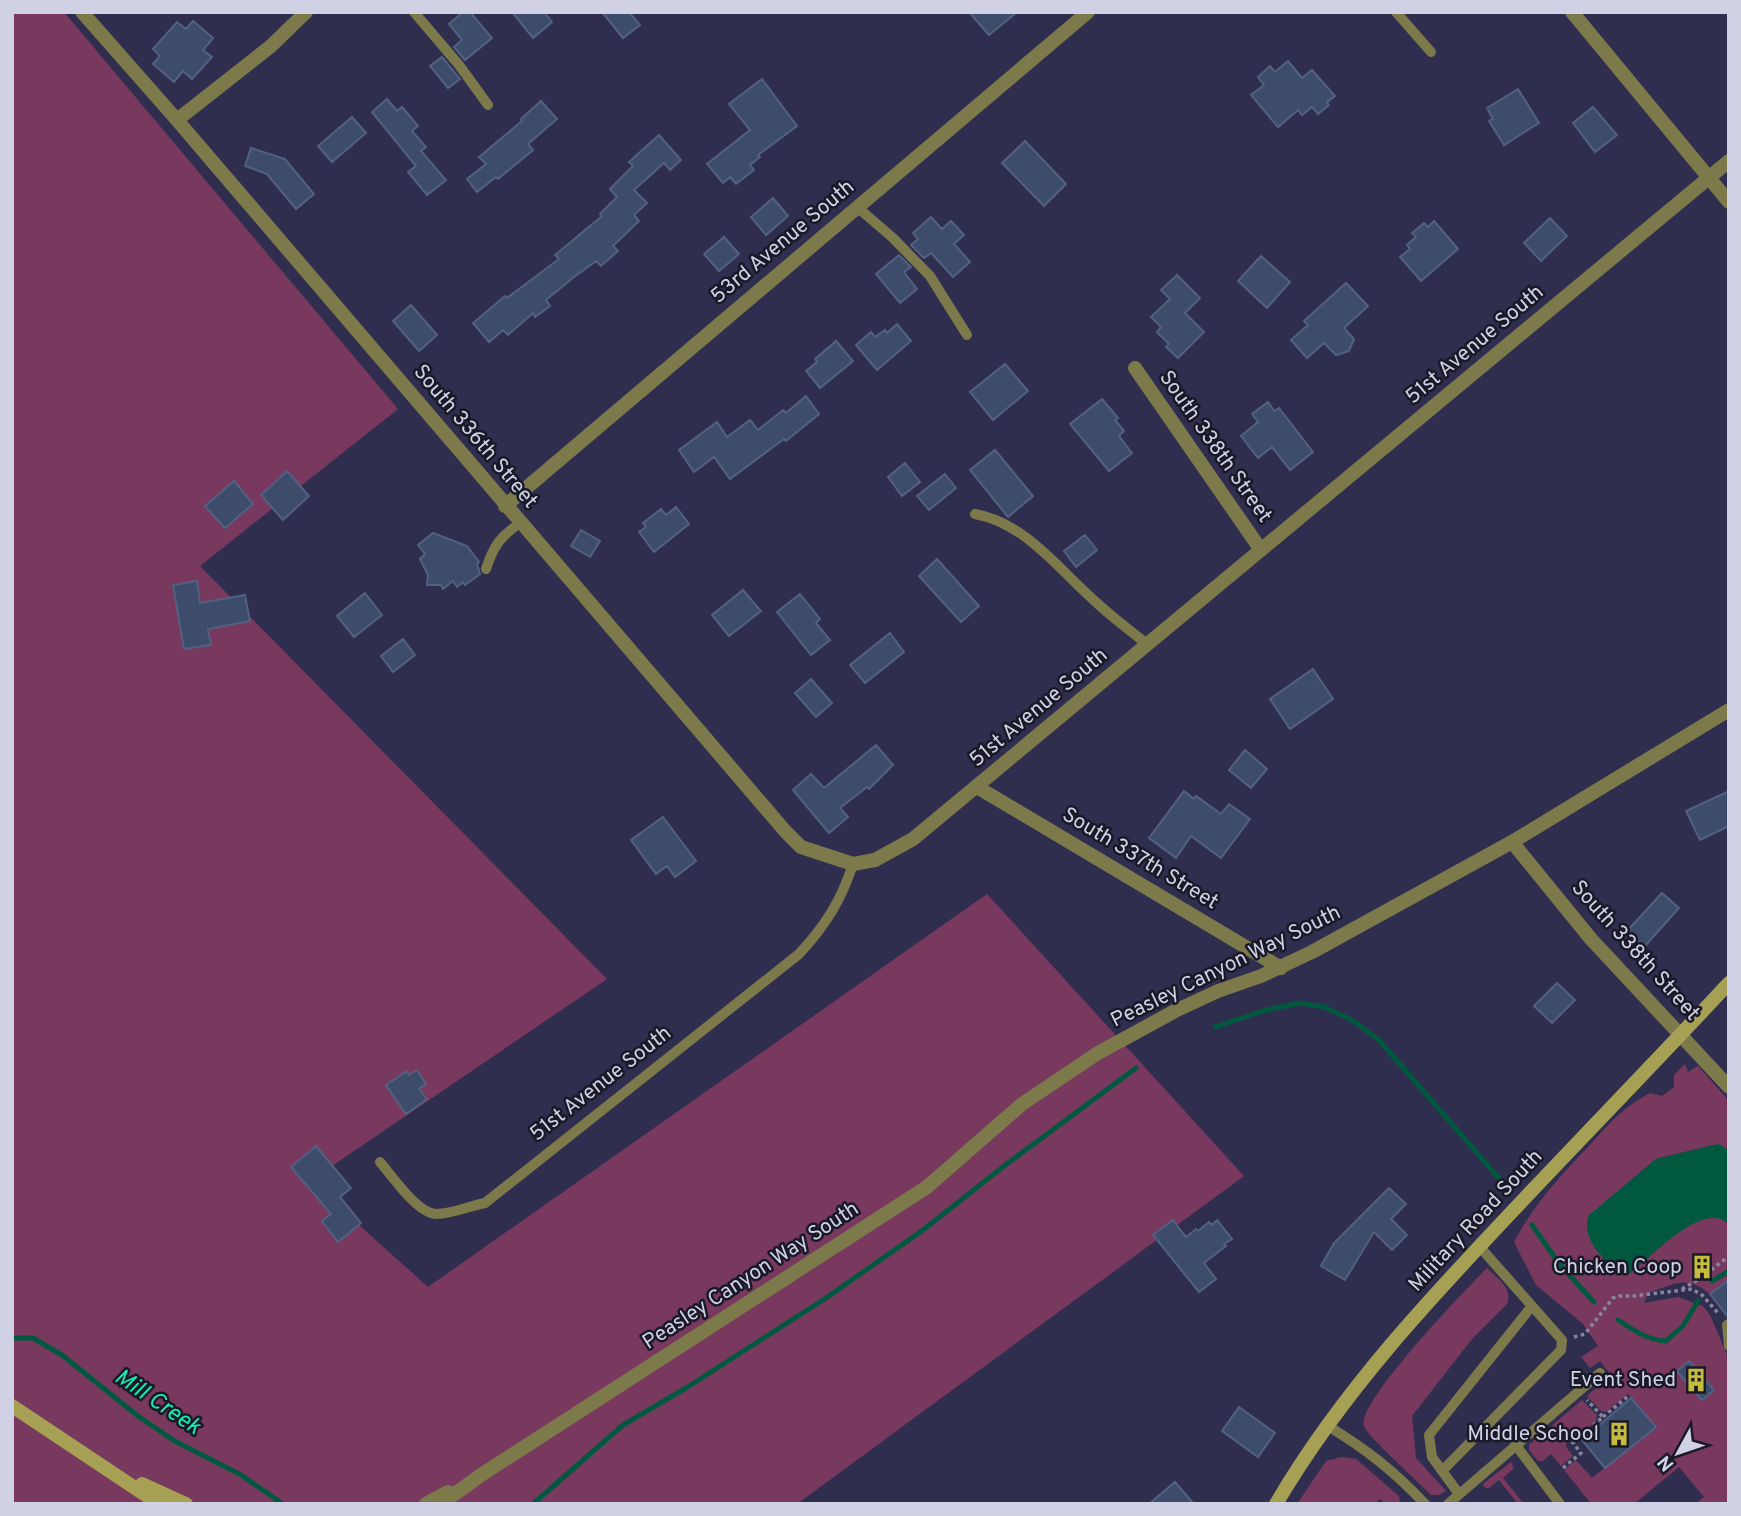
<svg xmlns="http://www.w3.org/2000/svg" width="1741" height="1516" viewBox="0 0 1741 1516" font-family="Overpass,sans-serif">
  <rect width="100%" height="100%" fill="#302e4e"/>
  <!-- green -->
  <path fill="#79395f" d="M12,12H64L398,409L200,566L607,979L310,1181L428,1287L987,894L1244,1176L797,1504H12Z
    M1685,1064L1688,1072L1698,1066L1729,1101V1150L1718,1145H1713L1656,1159L1587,1220C1587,1244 1604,1259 1619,1275H1623C1643,1260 1685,1221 1709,1217C1717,1215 1723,1219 1729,1224V1280L1710,1294C1686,1274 1674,1284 1648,1293L1644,1303L1678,1297L1703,1306L1710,1315L1729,1359V1504H1695L1704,1497L1679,1467L1634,1504H1587L1589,1501L1564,1470L1576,1460L1592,1478L1656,1427L1628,1394L1606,1412L1601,1411L1587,1396L1611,1375L1600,1361L1590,1368L1581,1357L1598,1346L1583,1324L1536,1285L1514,1242C1533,1206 1559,1177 1588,1147C1609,1124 1622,1108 1650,1093L1662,1096L1674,1087V1075Z
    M1487,1268C1498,1279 1513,1288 1507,1304L1472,1339L1412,1416L1416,1458L1446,1491L1439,1495H1431C1420,1483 1366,1435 1364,1426C1356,1403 1466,1289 1487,1268Z
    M1582,1400L1597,1415L1596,1421L1579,1436L1574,1435L1567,1441L1566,1447L1573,1456L1561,1466L1551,1454L1543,1461H1538L1529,1450V1445Z
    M1342,1457L1356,1459L1399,1496L1400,1502L1385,1504L1380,1499L1374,1504H1297L1326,1461Z
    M1511,1462L1514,1468L1503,1478L1524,1504H1518L1499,1480L1488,1489L1483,1486L1484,1483Z"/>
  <!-- water -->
  <path fill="#00593f" d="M1718,1144L1729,1150V1224C1702,1199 1651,1258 1629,1274L1619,1275C1604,1259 1580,1239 1589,1215L1656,1159Z"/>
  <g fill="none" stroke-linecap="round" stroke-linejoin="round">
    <!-- stream -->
    <path stroke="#00593f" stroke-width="5" d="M1215,1027L1266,1010L1300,1003L1324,1007L1352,1020L1379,1040L1504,1184
      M1532,1225L1560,1265L1594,1302
      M1712,1281L1729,1271
      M1618,1320C1633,1330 1648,1340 1666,1341L1683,1326L1698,1301
      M12,1338H33L62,1355L138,1416L173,1440L241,1475L283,1504
      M533,1504L623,1425L686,1388L826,1298L923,1230L1004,1166L1136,1068"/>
  </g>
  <!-- building -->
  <path fill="#3e4c6b" stroke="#526182" stroke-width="2" d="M463,12H470L492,38L465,60L454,47L462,40L449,24Z
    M512,12H544L552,22L533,38Z
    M602,12H629L640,25L623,38Z
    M969,12H1017L989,35Z
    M193,21L213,38L203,50L212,57L192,79L183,71L174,82L153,64L160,56L153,49L177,22L186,29Z
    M442,57L460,79L448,88L430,66Z
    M1288,61L1302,78L1312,70L1335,96L1327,102L1329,105L1318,114L1312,107L1302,115L1298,110L1278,127L1251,95L1264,85L1258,77L1270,66L1275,72Z
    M762,79L797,126L758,155L760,157L750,165L754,170L736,184L730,177L723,183L707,164L750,130L729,104Z
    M1518,89L1539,123L1504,145L1489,121L1493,119L1487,108Z
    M387,99L397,111L402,107L418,126L412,131L426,147L421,151L446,180L427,195L408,172L416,166L372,112Z
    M541,101L557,119L528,144L533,150L498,179L496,177L477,192L467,179L486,164L479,157L522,121L521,119Z
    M1593,107L1617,135L1595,152L1573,123Z
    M352,117L366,133L332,162L318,146Z
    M659,135L681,160L670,170L664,163L634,190L647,203L634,215L639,221L613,246L618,251L601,266L596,261L574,277L546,300L550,306L535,317L533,313L508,335L503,330L489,342L473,323L505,296L507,298L559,259L555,255L602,216L600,214L617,197L610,189L633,166L629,162Z
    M1025,141L1066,184L1044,206L1002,163Z
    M251,148L285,159L314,194L296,209L267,174L245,166Z
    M773,198L788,216L766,235L751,217Z
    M931,217L942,229L951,221L964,235L954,244L970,262L953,277L931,253L924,258L911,245L918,239L913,233Z
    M1550,218L1567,236L1541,261L1524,243Z
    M1434,221L1458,249L1421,281L1400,257L1410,249L1407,245L1416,237L1412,233L1424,223L1428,227Z
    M724,237L739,254L719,271L704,254Z
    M899,255L911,267L904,272L917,289L900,303L876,274Z
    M1261,256L1290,282L1267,308L1238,281Z
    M1177,275L1200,298L1185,313L1204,332L1178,358L1166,347L1169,344L1157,332L1161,327L1151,317L1170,299L1161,290Z
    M1346,283L1368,306L1344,328L1354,339L1349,351L1336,355L1324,343L1307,358L1291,340L1308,325L1304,321Z
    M411,305L437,335L419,351L393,321Z
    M897,324L911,341L877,370L856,345L871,332L875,337L885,330L887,333Z
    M836,341L853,361L820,388L806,371L817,362L815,359Z
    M1005,364L1028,391L993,420L970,392Z
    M806,396L819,414L786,441L784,439L730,479L714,457L694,472L679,450L717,422L727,437L750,420L758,430L783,410L786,413Z
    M1102,399L1118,418L1115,420L1124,431L1119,436L1132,453L1109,471L1070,424Z
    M1268,402L1274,411L1279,408L1313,452L1290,470L1272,447L1258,458L1241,436L1258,422L1252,414Z
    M995,450L1033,496L1008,517L970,470Z
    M905,463L920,482L902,496L888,477Z
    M287,471L309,496L283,520L261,495Z
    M945,474L956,488L929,510L917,496Z
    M234,481L253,504L225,528L205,506Z
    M676,507L689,524L654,552L639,532L646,527L643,523L661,509L666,515Z
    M581,530L600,541L590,557L571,546Z
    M433,533L467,546L479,562L477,564L480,574L465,585L463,582L457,587L453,581L443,589L441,585H427L428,575L420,559L425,554L418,545Z
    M1085,535L1097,550L1076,567L1064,551Z
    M937,559L979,606L961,622L919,576Z
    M197,581L200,603L245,595L250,621L208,629L211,645L184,649L173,585Z
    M743,590L761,611L729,636L712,615Z
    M365,593L382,615L354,637L337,616Z
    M800,594L820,619L816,623L830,640L811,655L777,612Z
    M890,633L904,652L865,683L850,665Z
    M403,639L415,655L393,672L381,656Z
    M1313,669L1333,699L1290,729L1270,699Z
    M811,679L832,703L816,717L795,693Z
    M876,745L893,765L869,789L867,787L840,808L848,817L829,833L793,790L811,774L824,788Z
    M1245,750L1267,769L1251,788L1229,770Z
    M1184,791L1194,799L1196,796L1221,814L1229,804L1250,819L1221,858L1191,836L1176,858L1149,838Z
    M1729,791V826L1700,840L1686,811Z
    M663,817L696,861L675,877L667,866L656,874L631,840Z
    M1662,893L1679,908L1644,947L1627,931Z
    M1557,983L1575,1000L1552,1023L1534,1006Z
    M417,1070L426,1084L419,1089L427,1099L406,1114L386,1085L407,1071L409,1075Z
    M316,1146L351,1188L340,1197L361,1223L338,1242L322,1221L331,1214L291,1167Z
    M1389,1188L1406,1204L1391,1219L1407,1235L1392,1250L1374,1232L1345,1280L1321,1266L1334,1243Z
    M1173,1220L1186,1237L1196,1229L1198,1231L1209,1222L1212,1225L1217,1220L1232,1239L1224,1244L1226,1246L1204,1263L1216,1279L1199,1292L1153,1235Z
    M1729,1280V1316H1727L1710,1294Z
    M1689,1361L1714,1390L1702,1400L1677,1371Z
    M1631,1398L1656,1427L1605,1468L1582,1440Z
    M1239,1407L1275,1433L1258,1457L1222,1431Z
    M1175,1482L1194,1504H1149Z"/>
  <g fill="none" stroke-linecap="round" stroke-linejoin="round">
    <!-- path -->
    <path stroke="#8786a0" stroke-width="3.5" stroke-dasharray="3.5 3.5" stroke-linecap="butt" d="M1682,1289L1701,1278L1729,1256
      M1574,1337L1585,1334L1613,1298L1619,1296H1633L1692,1289L1702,1295L1719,1314
      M1603,1417L1627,1397
      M1563,1468L1581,1453L1573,1443L1603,1417L1587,1400"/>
    <!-- service -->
    <path stroke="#7c794a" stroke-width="10" d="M414,12L459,65L488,105
      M1396,12L1431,52
      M857,207L893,238L930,276L967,335
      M975,514C1026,523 1060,571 1097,603C1113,618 1131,631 1148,645
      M486,569C494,545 500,537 520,523
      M380,1162C393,1177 417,1213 436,1214C453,1214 469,1206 485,1203L799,954C825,926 841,901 853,864
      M1729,1324L1727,1325L1729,1346
      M1328,1426C1367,1450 1393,1470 1425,1504
      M1515,1444L1560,1504
      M1442,1471L1561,1350L1562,1340L1532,1306
      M1459,1494L1432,1457L1429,1435L1532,1306L1479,1246
      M1448,1504L1600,1373"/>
    <!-- minor -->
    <path stroke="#7c794a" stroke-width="14" d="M82,12L177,120L785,831L801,847L853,864L875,860L913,839L1729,161
      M1572,12L1729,202
      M177,120L271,46L306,12
      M1135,368L1261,550
      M505,506L1088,12
      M977,787L1281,968
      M1512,842L1591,939L1729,1087"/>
    <!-- tertiary -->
    <path stroke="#7c794a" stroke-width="14" d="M426,1504L448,1492
      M441,1504L481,1475L927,1187L1022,1104L1098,1053L1175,1011L1218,991L1261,976L1312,952L1512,842L1729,710"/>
    <!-- secondary -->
    <path stroke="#a5a053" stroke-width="14" d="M12,1406L159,1504
      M142,1484L186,1504
      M1276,1504C1342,1391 1434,1294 1524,1199C1592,1127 1661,1056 1729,983"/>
  </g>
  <!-- icons -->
  <defs>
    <g id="building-bare" transform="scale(1.89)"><path d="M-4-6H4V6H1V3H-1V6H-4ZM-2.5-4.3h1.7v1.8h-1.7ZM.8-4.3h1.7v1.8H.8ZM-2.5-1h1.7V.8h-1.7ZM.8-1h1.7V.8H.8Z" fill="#c5bc3d" stroke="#191927" stroke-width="2.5" paint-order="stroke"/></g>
  </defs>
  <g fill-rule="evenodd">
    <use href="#building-bare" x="1702" y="1267"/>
    <use href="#building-bare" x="1696" y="1380"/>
    <use href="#building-bare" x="1619" y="1434"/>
  </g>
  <g text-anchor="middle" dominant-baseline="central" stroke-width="5" stroke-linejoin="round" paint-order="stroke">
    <!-- street labels -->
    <g font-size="21" fill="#d0d1e5" stroke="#191927">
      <text transform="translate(783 242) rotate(-40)">53rd Avenue South</text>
      <text transform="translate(1475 345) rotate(-40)">51st Avenue South</text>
      <text transform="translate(475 437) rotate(50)">South 336th Street</text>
      <text transform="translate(1215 447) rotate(55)">South 338th Street</text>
      <text transform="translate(1039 708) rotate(-40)">51st Avenue South</text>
      <text transform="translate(1140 859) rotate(31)">South 337th Street</text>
      <text transform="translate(1635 951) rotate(48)">South 338th Street</text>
      <text transform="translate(1226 967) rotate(-26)">Peasley Canyon Way South</text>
      <text transform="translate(601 1084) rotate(-38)">51st Avenue South</text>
      <text transform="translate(1476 1221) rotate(-47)">Military Road South</text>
      <text transform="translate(751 1276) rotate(-33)">Peasley Canyon Way South</text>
    </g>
    <!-- poi labels -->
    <g font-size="21" fill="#d0d1e5" stroke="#191927" text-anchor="end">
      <text x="1682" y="1267">Chicken Coop</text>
      <text x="1676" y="1380">Event Shed</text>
      <text x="1599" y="1434">Middle School</text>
    </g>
    <!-- water labels -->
    <g font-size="23" font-style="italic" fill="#14f0b1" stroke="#191927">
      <text transform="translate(157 1403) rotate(34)">Mill Creek</text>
    </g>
  </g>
  <!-- border -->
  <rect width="1741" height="1516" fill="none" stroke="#d0d1e5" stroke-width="28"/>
  <!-- north arrow -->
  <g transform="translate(1678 1453) rotate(230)" stroke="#191927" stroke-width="5" paint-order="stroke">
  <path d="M0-5L12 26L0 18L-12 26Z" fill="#d0d1e5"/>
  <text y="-10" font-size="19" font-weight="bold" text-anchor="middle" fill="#d0d1e5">N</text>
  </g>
</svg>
